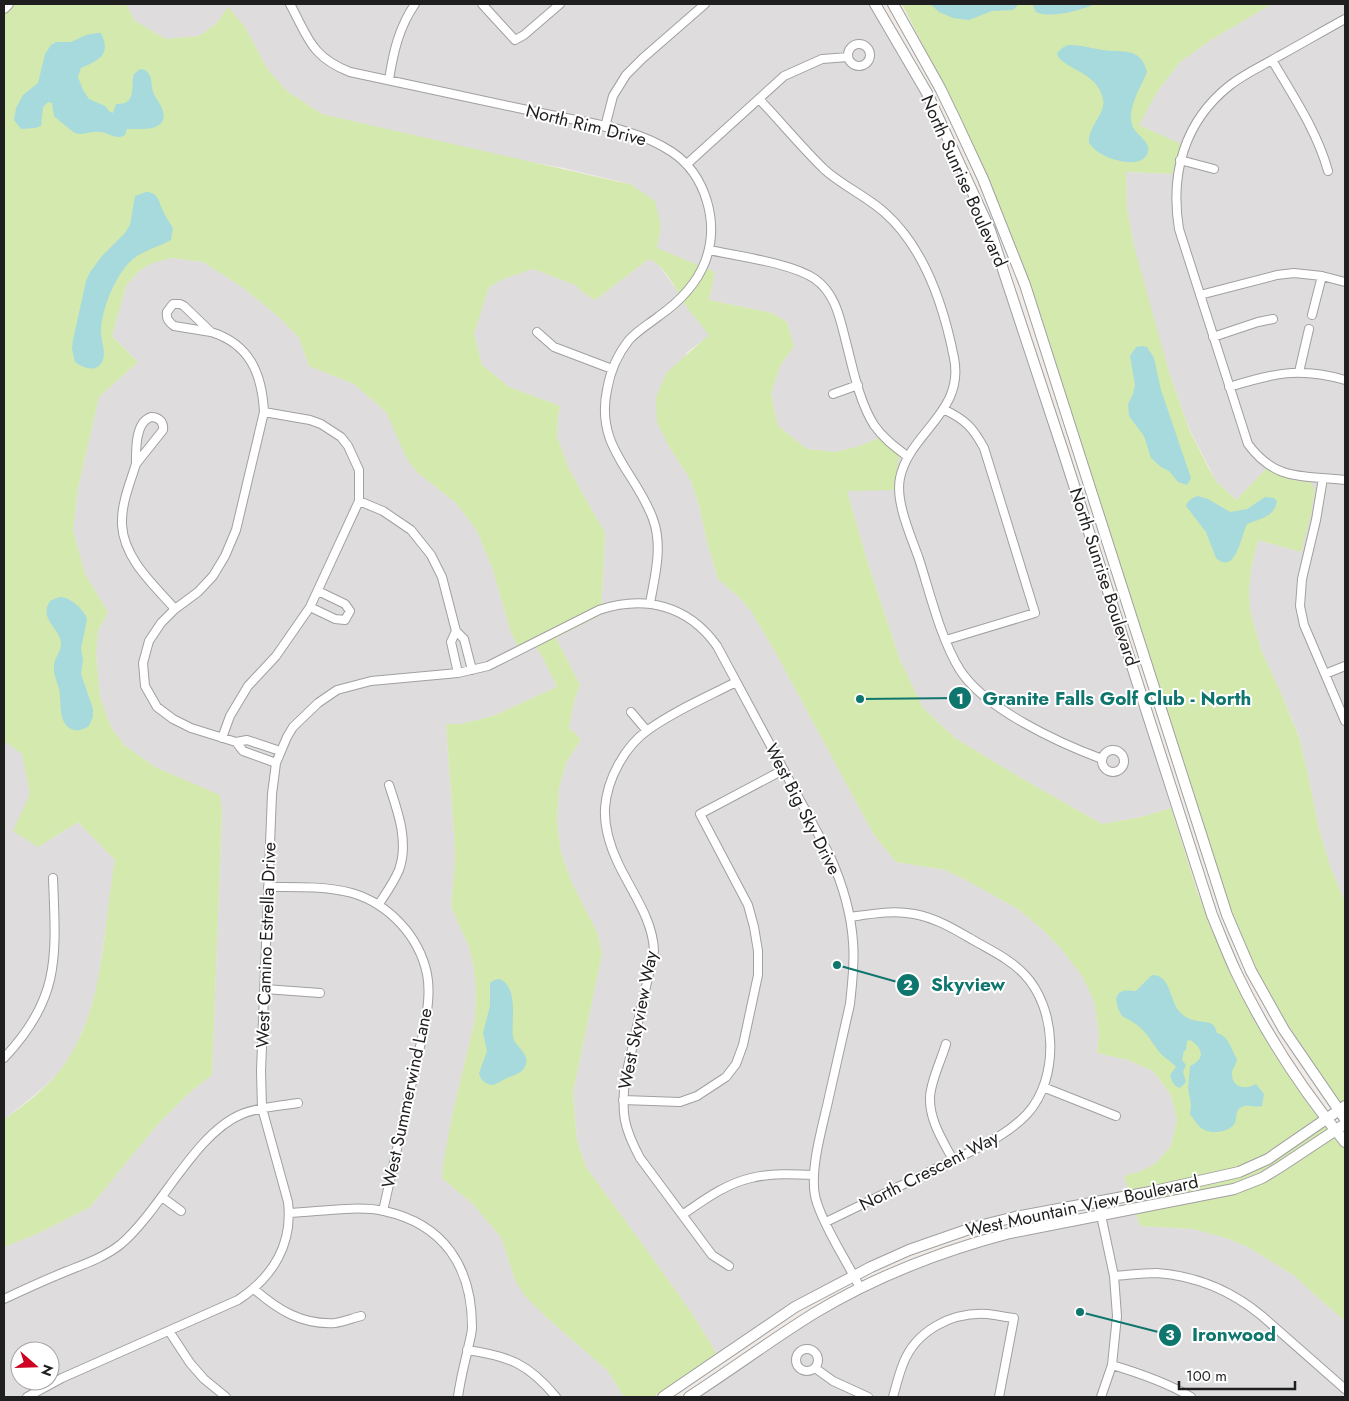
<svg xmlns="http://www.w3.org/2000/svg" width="1349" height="1401" viewBox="0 0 1349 1401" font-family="Jost,sans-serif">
  <rect width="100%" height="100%" fill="#f0ebe6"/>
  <!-- residential -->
  <path fill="#dedcdd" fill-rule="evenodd" d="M126,4H871L892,37L947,145L985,231L1127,663L1171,808L1141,817L1102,824L1021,778L955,738L923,708L900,660L867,560L847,491L894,485L896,476L888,446L879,438L859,446L836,452L807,449L778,426L771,394L780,366L794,346L787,322L772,313L709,300L715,272L686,305L710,335L686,353L668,445L690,479L699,505L707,542L718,579L740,598L751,611L773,648L874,835L896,862L945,870L966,880L1018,909L1043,930L1062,950L1082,975L1094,1001L1099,1033L1097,1053L1128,1060L1153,1071L1171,1095L1177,1120L1171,1146L1155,1164L1141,1171L1124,1176L1129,1191L1032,1210L873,1262L825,1285L717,1354L693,1315L651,1256L586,1167L577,1141L573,1093L602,954L598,934L572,883L561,853L557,822L559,788L566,763L581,739L569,728L574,701L580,685L556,638L601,615L605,533L569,469L557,437L558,417L560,406L509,387L482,365L474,334L489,287L503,279L533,269L578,286V289L595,300L649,259L658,264L679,293L657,248L661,226L630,184L564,168L510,158L322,114L288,92L268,70L245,27L228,8L216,24L199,36L166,39L135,21Z
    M1272,4H1345V902L1330,866L1319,829L1307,770L1299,736L1280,691L1261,650L1250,610L1249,591L1251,569L1258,540L1301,552L1310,482H1296L1282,477L1266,469L1236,500L1216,481L1189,428L1169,372L1141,279L1134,246L1127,208L1126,172L1172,174L1180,144L1139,125L1157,92L1180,62L1211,40Z
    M172,258L203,262L245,289L281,319L299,338L309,366L354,384L386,412L417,472L456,503L476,529L493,570L511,633L518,646L531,639L544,660L557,687L493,716L461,724L446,725L454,834L455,862L451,906L469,947L474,969L476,989L475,1019L452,1116L442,1178L472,1203L501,1237L515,1280L546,1317L607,1370L624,1397H4V1247L39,1233L90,1207L157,1125L189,1093L212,1075L222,812L182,779L155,767L124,745L111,727L100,697L96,653L98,631L108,612L85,574L73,530L78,488L99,397L138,362L112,336L126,286L139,271L152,262ZM20,1351H50V1381H20Z
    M4,741L22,753L30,794L53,838L78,822L115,860L98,983L88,1018L75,1048L60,1071L44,1087L4,1120Z
    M1136,1213L1140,1226L1193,1229L1226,1238L1248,1247L1295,1276L1316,1296L1345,1321V1397H698L802,1326L841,1303L896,1276L934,1261L985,1244Z"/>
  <!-- grass -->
  <path fill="#d4e9ad" d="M15,4H126L135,21L166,39L199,36L216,24L228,7L245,27L268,70L288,92L322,114L619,182L630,184L655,201L661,226L657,248L715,272L709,300L772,313L787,322L794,346L780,366L771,394L778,426L807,449L836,452L859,446L879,438L899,456L894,490L847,491L867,560L900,660L923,708L955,738L1021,778L1102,824L1141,817L1171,808L1198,894L1234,982L1249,1008L1345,1149V1321L1316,1296L1295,1276L1248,1247L1226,1238L1193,1229L1140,1226L1124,1176L1141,1171L1155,1164L1171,1146L1177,1120L1171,1095L1153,1071L1128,1060L1097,1053L1099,1033L1094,1001L1082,976L1062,950L1043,930L1018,909L966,880L945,870L896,862L874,835L773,648L751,611L740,598L718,579L707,542L699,505L690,479L668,445L657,422L656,398L667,372L709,335C701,324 692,315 685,304C675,288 667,268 649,259L595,300L578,289V286L533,269L503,279L489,287L474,334L482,365L509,387L560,406L558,417L557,437L569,469L605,533L601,615L556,638L580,685L574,701L569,728L581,739L566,763L559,788L557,822L561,853L572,883L598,934L602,954L573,1093L577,1141L586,1167L651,1256L693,1315L717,1354L653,1397H624L607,1370L546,1317L525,1296L515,1280L501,1237L472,1203L442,1178L443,1165L452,1116L475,1019L476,989L474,969L469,947L451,906L455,862L454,834L446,724H461L493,716L557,687L544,660L531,639L518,646L511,633L493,570L476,529L456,503L417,472L407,459L386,412L354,384L309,366L299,338L281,319L245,289L203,262L172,258L152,263L139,271L126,286L112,336L138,362L99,397L78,488L73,530L85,574L108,612L98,631L96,653L100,697L111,727L124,745L155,767L220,795L222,811L212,1075L189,1093L157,1125L90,1207L39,1233L4,1247V1120C24,1105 46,1089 61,1069C106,1009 102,931 115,860L78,822L38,847L13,831L30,794L22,754L4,741V14Z
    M902,4H1272L1211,40L1180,62L1157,92L1139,125L1181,144L1172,174L1126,172L1127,208L1134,246L1169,372L1189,429L1209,469L1216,481L1236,500L1266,469C1280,477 1293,481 1310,482L1315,489L1311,515L1301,552L1258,540L1251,569L1249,591L1250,610L1261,650L1280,691L1299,737L1307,770L1319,829L1330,866L1345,902V1110L1270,998L1232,916L1024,267L987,177L964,126Z"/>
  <!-- water -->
  <path fill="#a7dadd" d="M930,4H1019L1013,10L992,11L969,20L953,18L939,12Z
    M1032,4H1095C1082,10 1050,19 1036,12Z
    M97,33H101C112,55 98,61 81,68L78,77L83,90L89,99L105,106L109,111L113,113L116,104C138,105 130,86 134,74L140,69L145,70C154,76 150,86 154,94C156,99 160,103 162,108C171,132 141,129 127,129L125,135C115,141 109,132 99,132C91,131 83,136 75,133C73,132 56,118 54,116L52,103L48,102L43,107L41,126L35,128L21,129L14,120L16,108L23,95L38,83L45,54L51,45L56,42H71L86,35Z
    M1068,45C1080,45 1091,48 1103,50C1122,53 1141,46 1147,72C1141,87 1130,103 1131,120C1132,135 1151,139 1148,152C1143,169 1114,161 1103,155C1097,152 1093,148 1089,143C1088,125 1106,115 1103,99C1098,71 1059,68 1057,53L1062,48Z
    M146,192C158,192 159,202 163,211C166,217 170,223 173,228L171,240C158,247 145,250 133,259C116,273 101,310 101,332C101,342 107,353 102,362C96,373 83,368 75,362L72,349L73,340L86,281L90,272L102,256L125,233L130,225L135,196Z
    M1142,346L1147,347L1154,358L1161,390L1191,478L1187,485L1178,482L1169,471L1161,467L1151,458L1144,436L1129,416L1128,404L1133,394L1135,385L1130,356L1136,347Z
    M1198,496L1208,499L1230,512L1247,509L1265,497L1274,498L1277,501C1275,517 1259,519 1247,524C1241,535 1236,576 1216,558L1206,532L1186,506C1188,500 1192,498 1198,496Z
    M59,597C69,596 84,609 87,619L81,649L83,660L81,674L93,709V717L89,726C84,729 80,731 74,730C57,726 62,701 59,689C57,681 53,674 54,666C54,658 61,652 61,644C61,629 38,619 50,601Z
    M1152,975C1171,975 1169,999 1179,1011C1191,1026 1209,1018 1214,1026C1216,1028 1216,1031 1217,1033C1229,1036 1231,1049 1237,1059C1237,1064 1232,1068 1232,1074C1232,1088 1246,1090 1256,1084L1264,1094L1262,1106C1255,1108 1246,1103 1240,1108C1235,1112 1237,1118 1235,1123C1230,1132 1211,1135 1203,1129C1197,1126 1194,1119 1190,1114L1191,1105L1188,1088L1190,1066C1206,1059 1203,1048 1190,1040L1187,1041L1186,1050L1184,1051L1182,1060L1186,1065L1183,1072L1186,1082L1180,1088C1173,1086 1172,1081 1170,1075L1176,1067C1172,1062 1166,1059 1161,1054C1145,1034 1147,1029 1122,1016C1118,1009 1111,995 1123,991C1127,990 1132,991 1136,991Z
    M500,979C519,988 511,1021 513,1037C515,1047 529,1052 526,1064C523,1074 513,1075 505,1079C500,1081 497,1085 491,1085C487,1084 484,1082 481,1079L479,1073L487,1051L483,1033L490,1006V983L494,980Z"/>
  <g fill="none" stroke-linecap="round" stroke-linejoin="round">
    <!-- minor casing -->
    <g stroke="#a0a0a0" stroke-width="10">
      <path id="minor" d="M290,4C308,37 311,57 350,72C415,86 481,100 546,114C588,123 636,128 672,152C706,175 720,223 705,262C696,285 679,302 659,316C649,324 638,330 629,340C617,355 610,372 607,390C595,447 636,472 653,519C663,546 655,576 650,603
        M482,4L515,40L524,35L560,4
        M1345,19C1323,31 1301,44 1279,56C1262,66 1244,74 1229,86C1184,122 1170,174 1179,229L1248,444C1276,482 1303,475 1345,480
        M848 55a11 11 0 1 1 22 0a11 11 0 1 1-22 0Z
        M1272,60C1293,96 1317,131 1328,171
        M389,80C393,53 399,27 415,4
        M759,99C781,122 802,148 825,170C843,186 866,196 884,212C924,247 944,307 954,358C965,412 909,433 900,478C895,502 911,536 919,559C930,593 941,640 960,670C985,709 1059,743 1102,759
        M605,127L613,96L626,75L643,58L705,4
        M1180,160L1214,169
        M687,164L784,76L822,59L848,57
        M709,250C737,256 792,263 815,279C836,294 840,319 846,342C853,369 859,401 874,425C883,438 895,447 907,456
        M1200,295L1277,275L1294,273L1322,276L1345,282
        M173,304H180L184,306L211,332L174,326C169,322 166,319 167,312Z
        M1312,315L1322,276
        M211,332C250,344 262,374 264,412L236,530L225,556L213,576L198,592L175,609L161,623L149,641L143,663L145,686L157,707L173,719L191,728L236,742L243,751L276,763
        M537,332L554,347L612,369
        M1213,337L1258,322L1273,319
        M1299,372L1309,329
        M1229,387C1274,373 1299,367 1345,380
        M833,394L858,385
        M945,410C966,420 973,428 984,448L1035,613L946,640
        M151,417C159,417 164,422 163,430L136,464C136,450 135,422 151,417Z
        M136,464C130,483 121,504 122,525C124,559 154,585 175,609
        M1323,478L1316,520L1302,579L1300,606L1304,625L1345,721
        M359,501L383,511L411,530L431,555L442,577L456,631L464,639L472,670
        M310,607L335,619L345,620L350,611L345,604L318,591
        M456,631L451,642L458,673
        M1325,674L1345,666
        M631,712L647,731
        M222,738L230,716L248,686L276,656L310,607L359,501V470L348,446L341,437L321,424L310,420L264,412
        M236,742L247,740L280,751
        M1102 761a11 11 0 1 1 22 0a11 11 0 1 1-22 0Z
        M268,887C296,887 325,886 352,893C389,904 419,936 427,974C430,989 428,1004 426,1020L383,1211
        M379,904C386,893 394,882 399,870C409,842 398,812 389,785
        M265,989L320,993
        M946,1044C941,1061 931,1080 930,1097C929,1120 943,1141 953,1160
        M4,1058C61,998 56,956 53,878
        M1043,1087L1116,1116
        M623,1100L680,1102L697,1096L726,1077L736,1064L743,1045L758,975V951L754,927L748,905L700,814L783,770
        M162,1197L181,1211
        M1098,1201L1114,1276L1117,1316L1112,1365L1101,1397
        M289,1213C317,1212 357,1205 384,1211C444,1224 472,1267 472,1327C472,1334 469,1342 468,1349C464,1365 460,1381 458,1397
        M682,1215C704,1200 725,1184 751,1178C771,1173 793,1174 814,1175
        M826,1222L970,1152C990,1142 1011,1131 1027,1114C1060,1078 1057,1008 1024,974C1010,959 990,950 973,940C954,929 936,918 914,914C892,910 871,914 850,917
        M729,1266L712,1255L640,1158C624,1128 621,1114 625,1080L654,951C653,919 631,891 618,863C610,846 604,828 605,808C607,779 625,746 648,730C674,711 707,697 736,682
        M1114,1276C1128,1275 1143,1273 1157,1273C1197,1276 1232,1291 1262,1316L1345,1389
        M254,1289C278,1310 302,1325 335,1323C343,1322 353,1318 361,1316
        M4,1299C25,1289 45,1280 67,1271C85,1264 105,1257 121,1244C161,1210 195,1133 242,1114C259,1107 279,1106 298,1103
        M169,1331L190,1363L204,1379L226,1397
        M796 1360a11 11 0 1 1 22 0a11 11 0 1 1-22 0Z
        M467,1350C509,1356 529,1364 556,1397
        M1112,1365C1139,1373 1166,1382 1191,1397
        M815,1368L833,1381L868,1397
        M27,1397L62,1378L238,1300C273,1277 293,1244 288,1202L262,1108L261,1071L272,794L276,763L287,737L293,727L318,703L337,690L371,681L458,673L488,666L599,610C645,595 688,605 717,646L830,856C842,883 851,912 853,942C855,962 852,984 850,1004C843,1035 836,1066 829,1097C823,1126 807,1175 817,1203C826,1231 847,1261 860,1288
        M893,1397C896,1386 899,1374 903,1364C916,1330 952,1312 987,1314C996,1315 1005,1317 1014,1318L999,1397"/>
    </g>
    <!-- tertiary casing -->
    <g stroke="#a0a0a0" stroke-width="12">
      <path id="tertiary" d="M875,4L927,93L990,230L1063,451L1212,915C1220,934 1227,953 1236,972C1264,1031 1303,1091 1345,1142
        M893,4L940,88L955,119L983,179L1025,285L1227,915L1251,971L1284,1030L1345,1119
        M4,8L8,4
        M663,1397L795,1307L871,1267L909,1250L975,1227L1015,1217L1150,1192L1239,1172L1268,1159L1345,1106
        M689,1397C731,1370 771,1340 813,1314C874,1277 941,1251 1010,1233L1234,1189L1262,1178L1280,1167L1345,1124"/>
    </g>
    <!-- minor -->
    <use href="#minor" stroke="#fff" stroke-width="8"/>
    <!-- tertiary -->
    <use href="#tertiary" stroke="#fff" stroke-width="10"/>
  </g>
  <g text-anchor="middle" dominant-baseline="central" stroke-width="4" stroke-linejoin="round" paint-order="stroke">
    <!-- street labels -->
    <g font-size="18" fill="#1f1f1f" stroke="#fff">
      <text transform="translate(586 125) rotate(14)">North Rim Drive</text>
      <text transform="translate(964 181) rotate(66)">North Sunrise Boulevard</text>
      <text transform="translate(1104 577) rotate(72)">North Sunrise Boulevard</text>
      <text transform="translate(803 809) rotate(63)">West Big Sky Drive</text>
      <text transform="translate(266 945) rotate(-88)">West Camino Estrella Drive</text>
      <text transform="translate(638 1020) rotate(-79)">West Skyview Way</text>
      <text transform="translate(407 1098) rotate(-78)">West Summerwind Lane</text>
      <text transform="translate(929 1171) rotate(-27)">North Crescent Way</text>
      <text transform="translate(1082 1206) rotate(-12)">West Mountain View Boulevard</text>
    </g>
  </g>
  <!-- callouts -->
  <path fill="none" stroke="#0f766e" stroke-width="2" d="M860 699L960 698M837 965L908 985M1080 1312L1170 1335"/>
  <g fill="#0f766e" stroke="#fff" stroke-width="2">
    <circle cx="860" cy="699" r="5"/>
    <circle cx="837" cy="965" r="5"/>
    <circle cx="1080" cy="1312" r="5"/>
    <circle cx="960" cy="698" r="12"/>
    <circle cx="908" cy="985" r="12"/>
    <circle cx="1170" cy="1335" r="12"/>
  </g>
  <g font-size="15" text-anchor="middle" font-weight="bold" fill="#fff">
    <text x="960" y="704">1</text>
    <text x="908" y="990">2</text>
    <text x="1170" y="1340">3</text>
  </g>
  <g font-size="19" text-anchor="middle" font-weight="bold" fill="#0f766e" stroke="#fff" stroke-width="4" stroke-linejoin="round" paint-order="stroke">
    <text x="1117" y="705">Granite Falls Golf Club - North</text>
    <text x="968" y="991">Skyview</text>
    <text x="1234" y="1341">Ironwood</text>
  </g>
  <!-- border -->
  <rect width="1349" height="1401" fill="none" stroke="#1f1f1f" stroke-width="10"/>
  <!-- north arrow -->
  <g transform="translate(35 1366) rotate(110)"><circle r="24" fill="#ffffff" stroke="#a5a5a5"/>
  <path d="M0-4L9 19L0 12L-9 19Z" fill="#cd0223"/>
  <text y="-8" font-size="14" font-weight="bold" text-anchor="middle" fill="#1f1f1f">N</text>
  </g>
  <!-- scale -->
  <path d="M1179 1381v8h116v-8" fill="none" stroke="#1f1f1f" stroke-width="2.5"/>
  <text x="1186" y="1381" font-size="15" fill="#1f1f1f" stroke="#ffffff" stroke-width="4" paint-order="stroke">100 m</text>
</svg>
